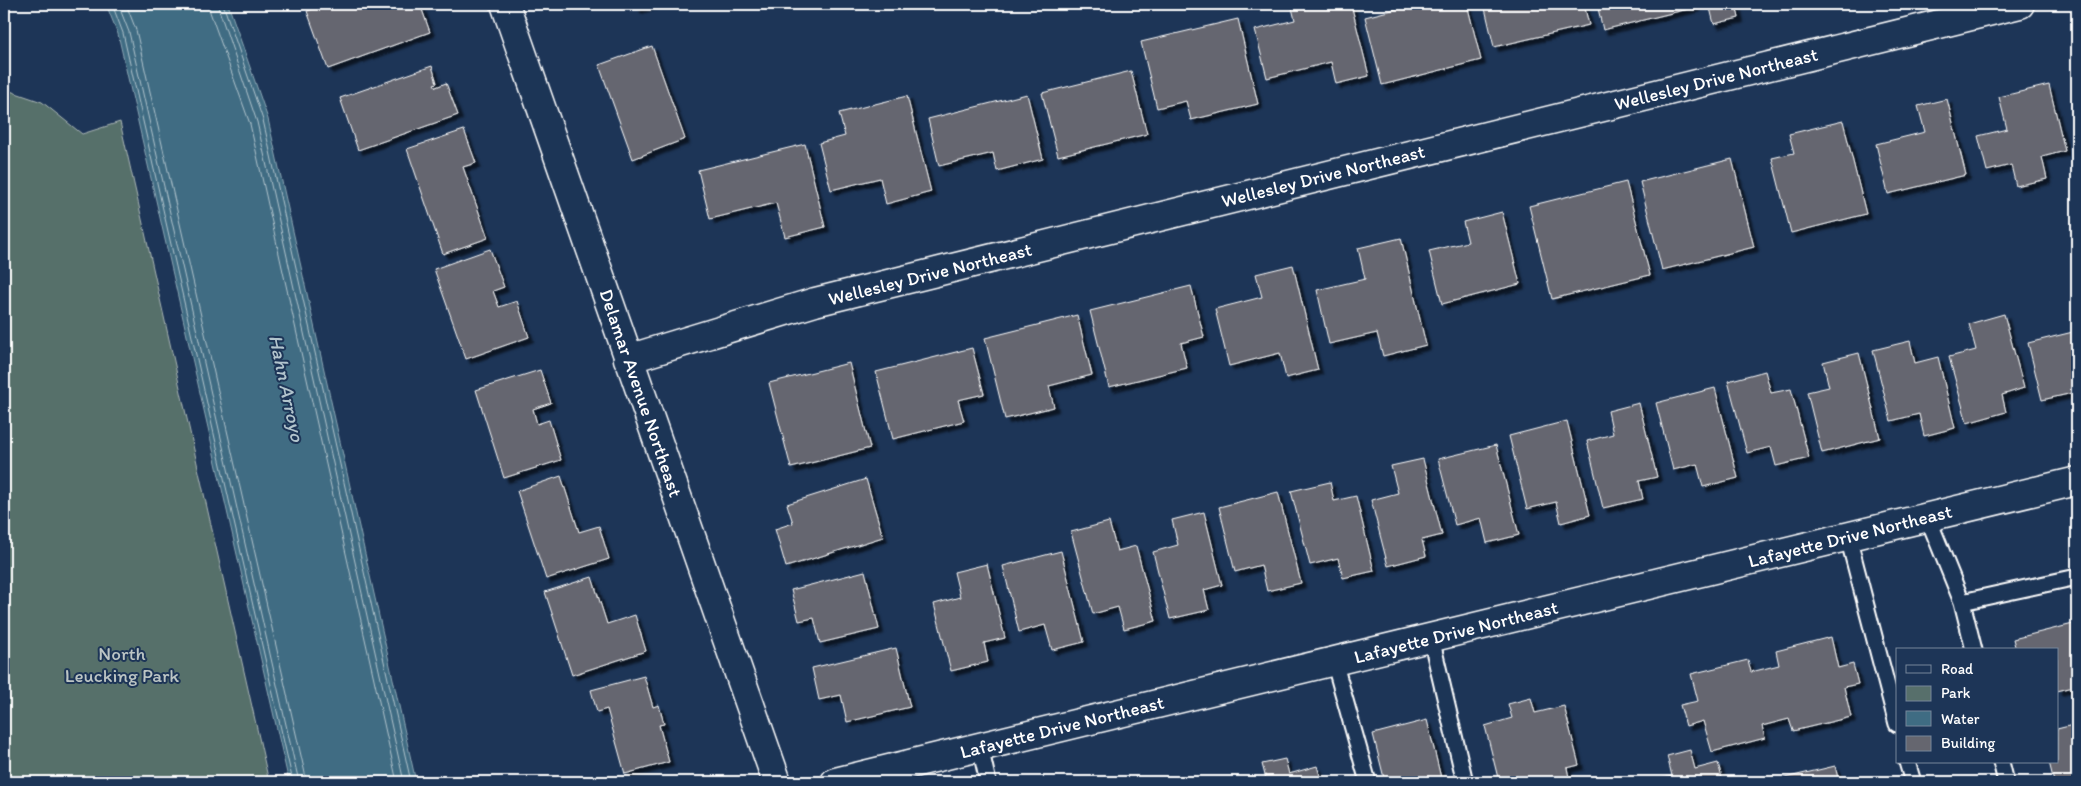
<svg xmlns="http://www.w3.org/2000/svg" width="2081" height="786" viewBox="0 0 2081 786" font-family="Itim,sans-serif">
  <defs>
    <filter id="shadow"><feDropShadow dx="4.5" dy="4.5" stdDeviation="1" flood-color="#0009"/></filter>
  </defs>
  <rect width="100%" height="100%" fill="#1d3557"/>
  <filter id="ink" filterUnits="userSpaceOnUse"><feTurbulence type="fractalNoise" baseFrequency=".02" numOctaves="2"/><feDisplacementMap in="SourceGraphic" scale="10" xChannelSelector="R" yChannelSelector="G"/><feConvolveMatrix kernelMatrix="1 2 1 2 8 2 1 2 1" color-interpolation-filters="sRGB"/></filter>
  <g filter="url(#ink)">
    <!-- green -->
    <path fill="#576f6b" stroke="#abb7b5" d="M4,89L42,102L82,134L120,122L269,782H4Z"/>
    <!-- water -->
    <path fill="#3f6c83" stroke="#8ca7b5" d="M106,4H228L268,119L416,782H289L118,34Z"/>
    <g fill="none" stroke-linecap="round" stroke-linejoin="round">
      <!-- shore -->
      <path stroke="#b2c4cd" stroke-width="1" d="M112,4L123,33L293,782
        M118,4L129,32L299,782
        M126,4L136,30L307,782
        M209,4L210,12L250,124L397,782
        M217,4L257,122L404,782
        M223,4L263,120L411,782"/>
    </g>
    <!-- building -->
    <path fill="#65666f" stroke="#fff" filter="url(#shadow)" d="M328,4H420L430,32L328,69L307,11Z
      M635,4H652L637,9Z
      M1291,4H1351L1369,76L1336,84L1331,62L1267,78L1255,30L1295,20Z
      M1416,4H1467L1481,60L1382,85L1365,17Z
      M1484,4H1584L1589,25L1494,47Z
      M1597,4H1696V7L1603,30Z
      M1709,4H1736L1739,18L1714,24Z
      M1238,19L1258,104L1191,120L1186,101L1157,108L1141,42Z
      M652,46L685,139L633,159L599,65Z
      M432,66L437,83L434,84L436,87L446,83L458,115L358,150L340,98Z
      M1131,71L1147,134L1058,156L1042,93Z
      M2049,85L2065,151L2042,157L2047,179L2016,186L2011,165L1987,171L1978,136L2007,129L1999,97Z
      M1027,94L1043,159L997,171L993,153L939,166L928,119Z
      M907,96L931,192L886,204L880,178L831,190L819,143L845,136L839,113Z
      M1947,99L1966,175L1888,194L1876,144L1925,132L1918,106Z
      M1843,121L1866,214L1791,233L1772,158L1794,153L1789,134Z
      M464,130L476,163L463,167L488,238L443,254L407,149Z
      M805,144L825,227L785,237L776,203L710,219L698,170Z
      M1732,159L1754,247L1662,270L1640,182Z
      M1626,182L1650,275L1552,299L1529,206Z
      M1502,212L1520,284L1442,304L1429,251L1468,242L1463,222Z
      M1401,238L1426,345L1383,356L1377,333L1329,344L1317,290L1365,279L1358,248Z
      M490,249L504,287L493,291L499,307L517,301L529,337L466,359L434,269Z
      M1293,265L1318,370L1286,378L1280,353L1229,366L1215,309L1262,297L1256,274Z
      M1191,286L1204,337L1181,343L1187,368L1109,387L1090,311Z
      M2004,314L2024,388L2002,395L2006,412L1967,423L1949,357L1976,350L1969,324Z
      M1077,315L1092,375L1049,386L1054,407L1005,419L985,338Z
      M2077,331V392L2042,400L2028,343Z
      M1910,341L1915,363L1938,357L1955,428L1924,436L1919,414L1891,421L1873,350Z
      M972,348L984,394L958,400L964,421L893,439L876,372Z
      M1859,353L1880,438L1822,453L1807,392L1829,387L1823,362Z
      M849,363L870,448L791,468L769,383Z
      M540,370L551,403L533,409L537,424L549,420L561,460L504,478L476,390Z
      M1765,371L1771,393L1791,389L1809,458L1776,466L1771,447L1747,453L1728,381Z
      M1715,388L1738,478L1703,487L1697,464L1673,470L1656,403Z
      M1639,403L1657,477L1639,481L1643,499L1603,508L1587,441L1613,434L1608,411Z
      M1567,421L1590,515L1561,523L1556,502L1527,509L1509,436Z
      M1496,445L1519,535L1487,543L1481,518L1455,525L1438,459Z
      M1423,459L1442,535L1422,540L1426,556L1388,566L1371,500L1398,493L1391,466Z
      M561,476L579,532L599,526L609,559L546,579L517,491Z
      M866,479L883,537L786,567L775,529L793,523L787,504Z
      M1330,482L1334,501L1356,496L1374,571L1343,578L1338,558L1310,565L1291,491Z
      M1278,492L1301,583L1267,591L1261,565L1235,572L1219,507Z
      M1204,512L1222,585L1204,590L1209,610L1170,619L1153,552L1178,545L1172,520Z
      M1109,522L1117,551L1136,546L1156,621L1124,629L1118,607L1093,614L1071,532Z
      M1061,551L1084,642L1052,650L1045,625L1019,632L1003,566Z
      M987,564L1005,638L984,643L988,662L951,671L934,604L960,597L954,572Z
      M865,571L879,629L820,643L814,618L799,621L791,590Z
      M592,577L607,624L635,615L646,651L572,675L545,592Z
      M2077,623V686L2057,691V650H2016L2013,639Z
      M1831,637L1838,668L1853,664L1858,684L1844,687L1851,717L1793,731L1789,719L1762,726L1765,738L1712,752L1703,721L1686,726L1680,705L1698,701L1691,674L1748,660L1751,672L1779,665L1776,651Z
      M896,648L910,707L847,722L841,695L819,700L812,668Z
      M644,676L653,707L659,705L664,724L659,725L669,762L625,774L607,709L597,712L591,690Z
      M1531,698L1535,713L1564,706L1579,765L1567,768L1570,782H1515L1514,779L1499,782L1485,726L1512,718L1508,704Z
      M1427,720L1442,782H1385L1373,734Z
      M2077,724V782H2054L2049,762H2057V729Z
      M1690,750L1695,769L1718,763L1723,782H1646L1672,776L1667,756Z
      M1285,759L1289,774L1317,766L1322,782H1253L1266,779L1262,764Z
      M1835,766L1839,782H1768Z"/>
    <g fill="none" stroke-linecap="round" stroke-linejoin="round">
      <!-- lane casing -->
      <g stroke="#fff" stroke-width="19">
        <path id="lane" d="M1928,518L1962,602L1974,650
          M1848,537L1897,724
          M1962,602L2077,577
          M1431,638L1465,782
          M1334,661L1368,782
          M980,747L988,782
          M1907,762L1913,782
          M2001,762L2006,782"/>
      </g>
      <!-- street casing -->
      <g stroke="#fff" stroke-width="31">
        <path id="street" d="M505,4L777,782
          M628,359L815,302L2020,4
          M835,782L2077,481"/>
      </g>
      <!-- lane -->
      <use href="#lane" stroke="#1d3557" stroke-width="15"/>
      <!-- street -->
      <use href="#street" stroke="#1d3557" stroke-width="28"/>
    </g>
  </g>
  <g text-anchor="middle" dominant-baseline="central" stroke-width="4" stroke-linejoin="round" paint-order="stroke">
    <!-- street labels -->
    <g font-size="19" fill="#fff" stroke="#1d3557">
      <text transform="translate(1716 79) rotate(-14)">Wellesley Drive Northeast</text>
      <text transform="translate(1323 176) rotate(-14)">Wellesley Drive Northeast</text>
      <text transform="translate(930 274) rotate(-14)">Wellesley Drive Northeast</text>
      <text transform="translate(641 393) rotate(71)">Delamar Avenue Northeast</text>
      <text transform="translate(1850 536) rotate(-14)">Lafayette Drive Northeast</text>
      <text transform="translate(1456 632) rotate(-14)">Lafayette Drive Northeast</text>
      <text transform="translate(1062 727) rotate(-14)">Lafayette Drive Northeast</text>
    </g>
    <!-- park labels -->
    <g font-size="19" fill="#bcc5c4" stroke="#1d3557">
      <text x="122" y="653">North<tspan x="122" dy="22">Leucking Park</tspan></text>
    </g>
    <!-- water labels -->
    <g font-size="20" font-style="italic" fill="#b2c4cd" stroke="#1d3557">
      <text transform="translate(287 388) rotate(78)">Hahn Arroyo</text>
    </g>
  </g>
  <!-- margin -->
  <rect width="2081" height="786" fill="none" stroke="#1d3557" stroke-width="20"/>
  <rect x="10" y="10" width="2061" height="766" fill="none" stroke="#fff" stroke-width="2" filter="url(#ink)"/>
  <!-- legend -->
  <rect x="1896" y="648" width="162" height="115" fill="#1d3557" stroke="#77869a"/>
  <rect x="1906" y="665" width="25" height="8" fill="#1d3557" stroke="#77869a"/>
  <text x="1941" y="674" font-size="15" fill="#ffffff">Road</text>
  <rect x="1906" y="686" width="25" height="15" fill="#576f6b" stroke="#77869a"/>
  <text x="1941" y="698" font-size="15" fill="#ffffff">Park</text>
  <rect x="1906" y="711" width="25" height="15" fill="#3f6c83" stroke="#77869a"/>
  <text x="1941" y="724" font-size="15" fill="#ffffff">Water</text>
  <rect x="1906" y="736" width="25" height="15" fill="#65666f" stroke="#77869a"/>
  <text x="1941" y="748" font-size="15" fill="#ffffff">Building</text>
</svg>
